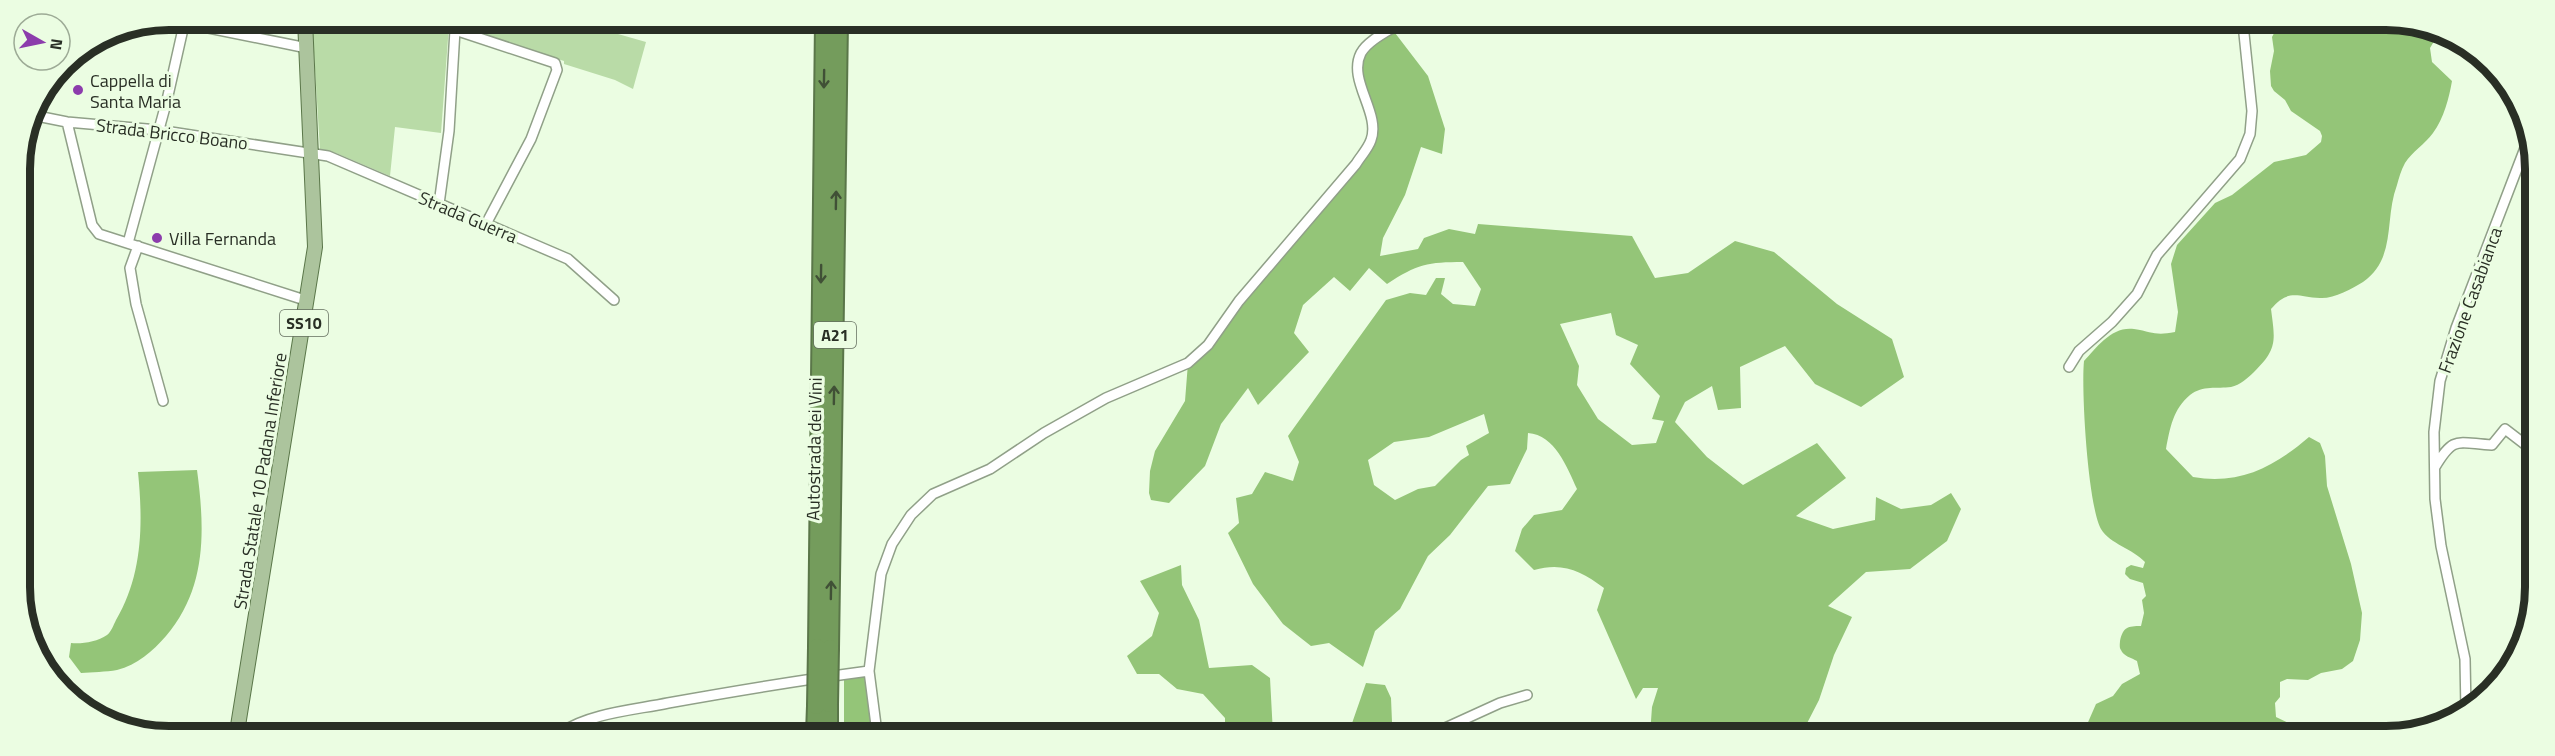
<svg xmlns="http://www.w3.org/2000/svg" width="2555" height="756" viewBox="0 0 2555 756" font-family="'Titillium Web',sans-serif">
  <rect width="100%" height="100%" fill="#ebfde2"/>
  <!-- green -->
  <path fill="#b9dba7" d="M312,20H615L611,32L646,42L633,89L615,80L564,64V61L449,25L441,133L395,127L390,176L336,153L320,150Z"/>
  <!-- forest -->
  <path fill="#94c578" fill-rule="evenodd" d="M2279,24L2424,25L2439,33L2430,48L2432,62L2452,81C2449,98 2444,118 2433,133C2425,144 2412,152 2405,163C2401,170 2399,178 2397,185C2384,219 2397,258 2363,282C2352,289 2333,299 2320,298C2297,297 2289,288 2271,309C2275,340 2278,349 2254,372C2248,378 2240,385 2231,387C2217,389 2203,385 2190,395C2173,409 2170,428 2166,449L2193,477C2240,485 2274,467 2309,437L2320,443L2325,456L2327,486L2351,564L2362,613L2360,640L2353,661L2342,669L2321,673L2308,680L2287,679L2280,682V697L2275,703L2276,717L2315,736H2082L2096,704L2113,696L2122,684L2140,674L2137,661C2132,658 2123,656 2121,650C2119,648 2120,643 2120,641C2123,627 2128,626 2141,626L2144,613L2142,600L2146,596L2143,583L2130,579L2125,574L2126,568L2131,565L2143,568L2145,562C2133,549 2110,544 2101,529C2088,506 2081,390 2084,361C2097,347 2112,326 2134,329C2153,332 2155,336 2175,332L2178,312L2171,264L2177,245L2215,203L2232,195L2274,162L2306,155L2321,142L2322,136L2320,131L2291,111L2285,100L2274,91L2271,86L2270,71L2274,51L2272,37Z
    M1392,29L1428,76L1445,129L1442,154L1421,147L1405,195L1383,238L1380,256L1418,249L1424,238L1449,229L1475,234L1478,224L1632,236L1655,278L1688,273L1735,241L1774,252L1837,304L1892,339L1904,377L1861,407L1815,384L1785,346L1740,367L1741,408L1718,410L1712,386L1685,402L1675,422L1707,457L1743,485L1817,443L1846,478L1796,516L1833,529L1875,520L1876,497L1901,509L1931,505L1951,493L1961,509L1947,541L1910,569L1866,572L1828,606L1852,617L1834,655L1819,700L1801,735H1650L1652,707L1658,688H1643L1636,699L1597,610L1604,588C1581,571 1563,562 1534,570L1515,551L1522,529L1534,515L1562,510L1577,489C1567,467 1555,435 1528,433L1527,449L1510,484L1488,486L1450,535L1428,556L1400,609L1375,631L1363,667L1329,643L1311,646L1283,624L1253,584L1228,533L1239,523L1236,498L1252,494L1265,472L1293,481L1299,462L1288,436L1386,300L1410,293L1426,295L1436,278H1445L1441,294L1453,304L1475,306L1481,289L1463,262C1428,262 1417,264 1387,284L1369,268L1350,291L1334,277L1303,305L1294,333L1309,352L1258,405L1248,388L1221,424L1205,466L1169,503L1151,500L1149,493L1150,471L1155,451L1185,401L1188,363L1372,139L1364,96L1361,53ZM1611,313L1616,335L1638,345L1630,364L1660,396L1652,419L1664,421L1656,443L1632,445L1598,419L1577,385L1579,366L1560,324ZM1484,414L1489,433L1466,446L1469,455L1461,460L1435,486L1418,489L1395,500L1374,485L1368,460L1394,442L1429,437Z
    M197,470C205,530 207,588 166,636C153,651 137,665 117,670C106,672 92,672 81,673L69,657L71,643C82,644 97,642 107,635C111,632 114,624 116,620C143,574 143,523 138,472Z
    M1181,565L1182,585L1199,620L1209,668L1252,665L1270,678L1273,734H1225V718L1203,694L1177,689L1159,674H1137L1127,656L1152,636L1159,613L1140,581Z
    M869,671L877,733H844V674Z
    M1366,683L1385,685L1391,698L1392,722L1405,734H1344L1350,729Z"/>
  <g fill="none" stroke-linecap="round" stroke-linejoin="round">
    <!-- minor casing -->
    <g stroke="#90a088" stroke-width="12">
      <path id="minor" d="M184,23L307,48
        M32,115L67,122L158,130L328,156L568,259L614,300
        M67,122L92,225L99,234L308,301
        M439,204L449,131L455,30L555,63L557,70L531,139L486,224
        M128,243L167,100L185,20
        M138,246L130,268L136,304L163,401
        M2069,367L2079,351L2112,322L2137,294L2157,255L2240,159L2250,134L2252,111L2243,24
        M2435,467C2454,435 2457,443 2492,445L2505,429L2531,449
        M2466,711L2465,659L2441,546L2435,499L2434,432L2440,381L2456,328L2530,135
        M562,732C591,713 634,710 668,703C735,691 801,680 869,671
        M877,733L869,671L881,574L892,544L911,515L933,494L990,469L1044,433L1106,398L1188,363L1208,345L1239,301L1356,164C1360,157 1368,149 1371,140C1381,113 1347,80 1361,53C1368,40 1390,30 1402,22
        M1432,734L1500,703L1527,695"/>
    </g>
    <!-- primary casing -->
    <g stroke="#5a7649" stroke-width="16">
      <path id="primary" d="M237,732L315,247L305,20"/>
    </g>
    <!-- motorway casing -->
    <g stroke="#5a7649" stroke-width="20">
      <path id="motorway" d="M817,647L824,21
        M830,648L839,21
        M815,733L816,706
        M829,733V704"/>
    </g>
    <!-- minor -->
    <use href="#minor" stroke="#fff" stroke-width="9"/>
    <!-- primary -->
    <use href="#primary" stroke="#acc49d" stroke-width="14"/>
    <!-- motorway -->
    <use href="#motorway" stroke="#749c5c" stroke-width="16"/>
    <!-- motorway-bridge casing -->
    <g stroke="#5a7649" stroke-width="20" stroke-linecap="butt">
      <path id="motorway-bridge" d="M829,704L830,648
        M816,706L817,647"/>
    </g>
    <!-- motorway-bridge -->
    <use href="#motorway-bridge" stroke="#749c5c" stroke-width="16"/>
  </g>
  <!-- one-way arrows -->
  <defs><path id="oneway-shaft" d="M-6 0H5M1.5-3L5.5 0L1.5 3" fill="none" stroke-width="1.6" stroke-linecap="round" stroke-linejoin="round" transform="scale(1.5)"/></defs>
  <g stroke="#405036">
    <use href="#oneway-shaft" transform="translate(824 79) rotate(91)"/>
    <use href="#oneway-shaft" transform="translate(836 200) rotate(-89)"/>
    <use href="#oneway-shaft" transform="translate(821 274) rotate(91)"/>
    <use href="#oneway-shaft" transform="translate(834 395) rotate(-89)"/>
    <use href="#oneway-shaft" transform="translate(831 590) rotate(-89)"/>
  </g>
  <!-- markers -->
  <g fill="#8c3cac" stroke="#ebfde2" stroke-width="2">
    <circle cx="78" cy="90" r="6"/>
    <circle cx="157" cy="238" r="6"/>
  </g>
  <g text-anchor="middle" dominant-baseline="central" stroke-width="6" stroke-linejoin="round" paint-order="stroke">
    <!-- shield labels -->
    <g fill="#ebfde2" stroke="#636d5e" stroke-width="1.5">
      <rect x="280" y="310" width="48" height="26" rx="4.5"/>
      <rect x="814" y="322" width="42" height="26" rx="4.5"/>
    </g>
    <g font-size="16" font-weight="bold" fill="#292f25">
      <text x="304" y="323">SS10</text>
      <text x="835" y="335">A21</text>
    </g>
    <!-- poi labels -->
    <g font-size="18" fill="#292f25" stroke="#ebfde2" text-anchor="start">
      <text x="90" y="80">Cappella di<tspan x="90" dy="21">Santa Maria</tspan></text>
      <text x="169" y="238">Villa Fernanda</text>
    </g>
    <!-- street labels -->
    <g font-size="18" fill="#292f25" stroke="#ebfde2">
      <text transform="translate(172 134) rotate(7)">Strada Bricco Boano</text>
      <text transform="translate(468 217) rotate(23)">Strada Guerra</text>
      <text transform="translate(2470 300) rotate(-70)">Frazione Casabianca</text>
      <text transform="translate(814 449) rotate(-89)">Autostrada dei Vini</text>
      <text transform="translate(260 481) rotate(-81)">Strada Statale 10 Padana Inferiore</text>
    </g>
  </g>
  <!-- crop -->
  <path d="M0 0H2555V756H0ZM169 30H2386A139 139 0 0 1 2525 169V587A139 139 0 0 1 2386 726H169A139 139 0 0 1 30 587V169A139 139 0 0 1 169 30Z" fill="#ebfde2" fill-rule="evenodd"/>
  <path fill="none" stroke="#292f25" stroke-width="8" d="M169 30H2386A139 139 0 0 1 2525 169V587A139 139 0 0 1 2386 726H169A139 139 0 0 1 30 587V169A139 139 0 0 1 169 30Z"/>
  <!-- north arrow -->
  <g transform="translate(42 42) rotate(99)"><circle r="28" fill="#ebfde2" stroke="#9dab96" stroke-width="1.5"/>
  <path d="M0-4.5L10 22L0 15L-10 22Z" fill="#8c3cac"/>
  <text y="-9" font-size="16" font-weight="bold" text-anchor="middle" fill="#292f25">N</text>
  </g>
</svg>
